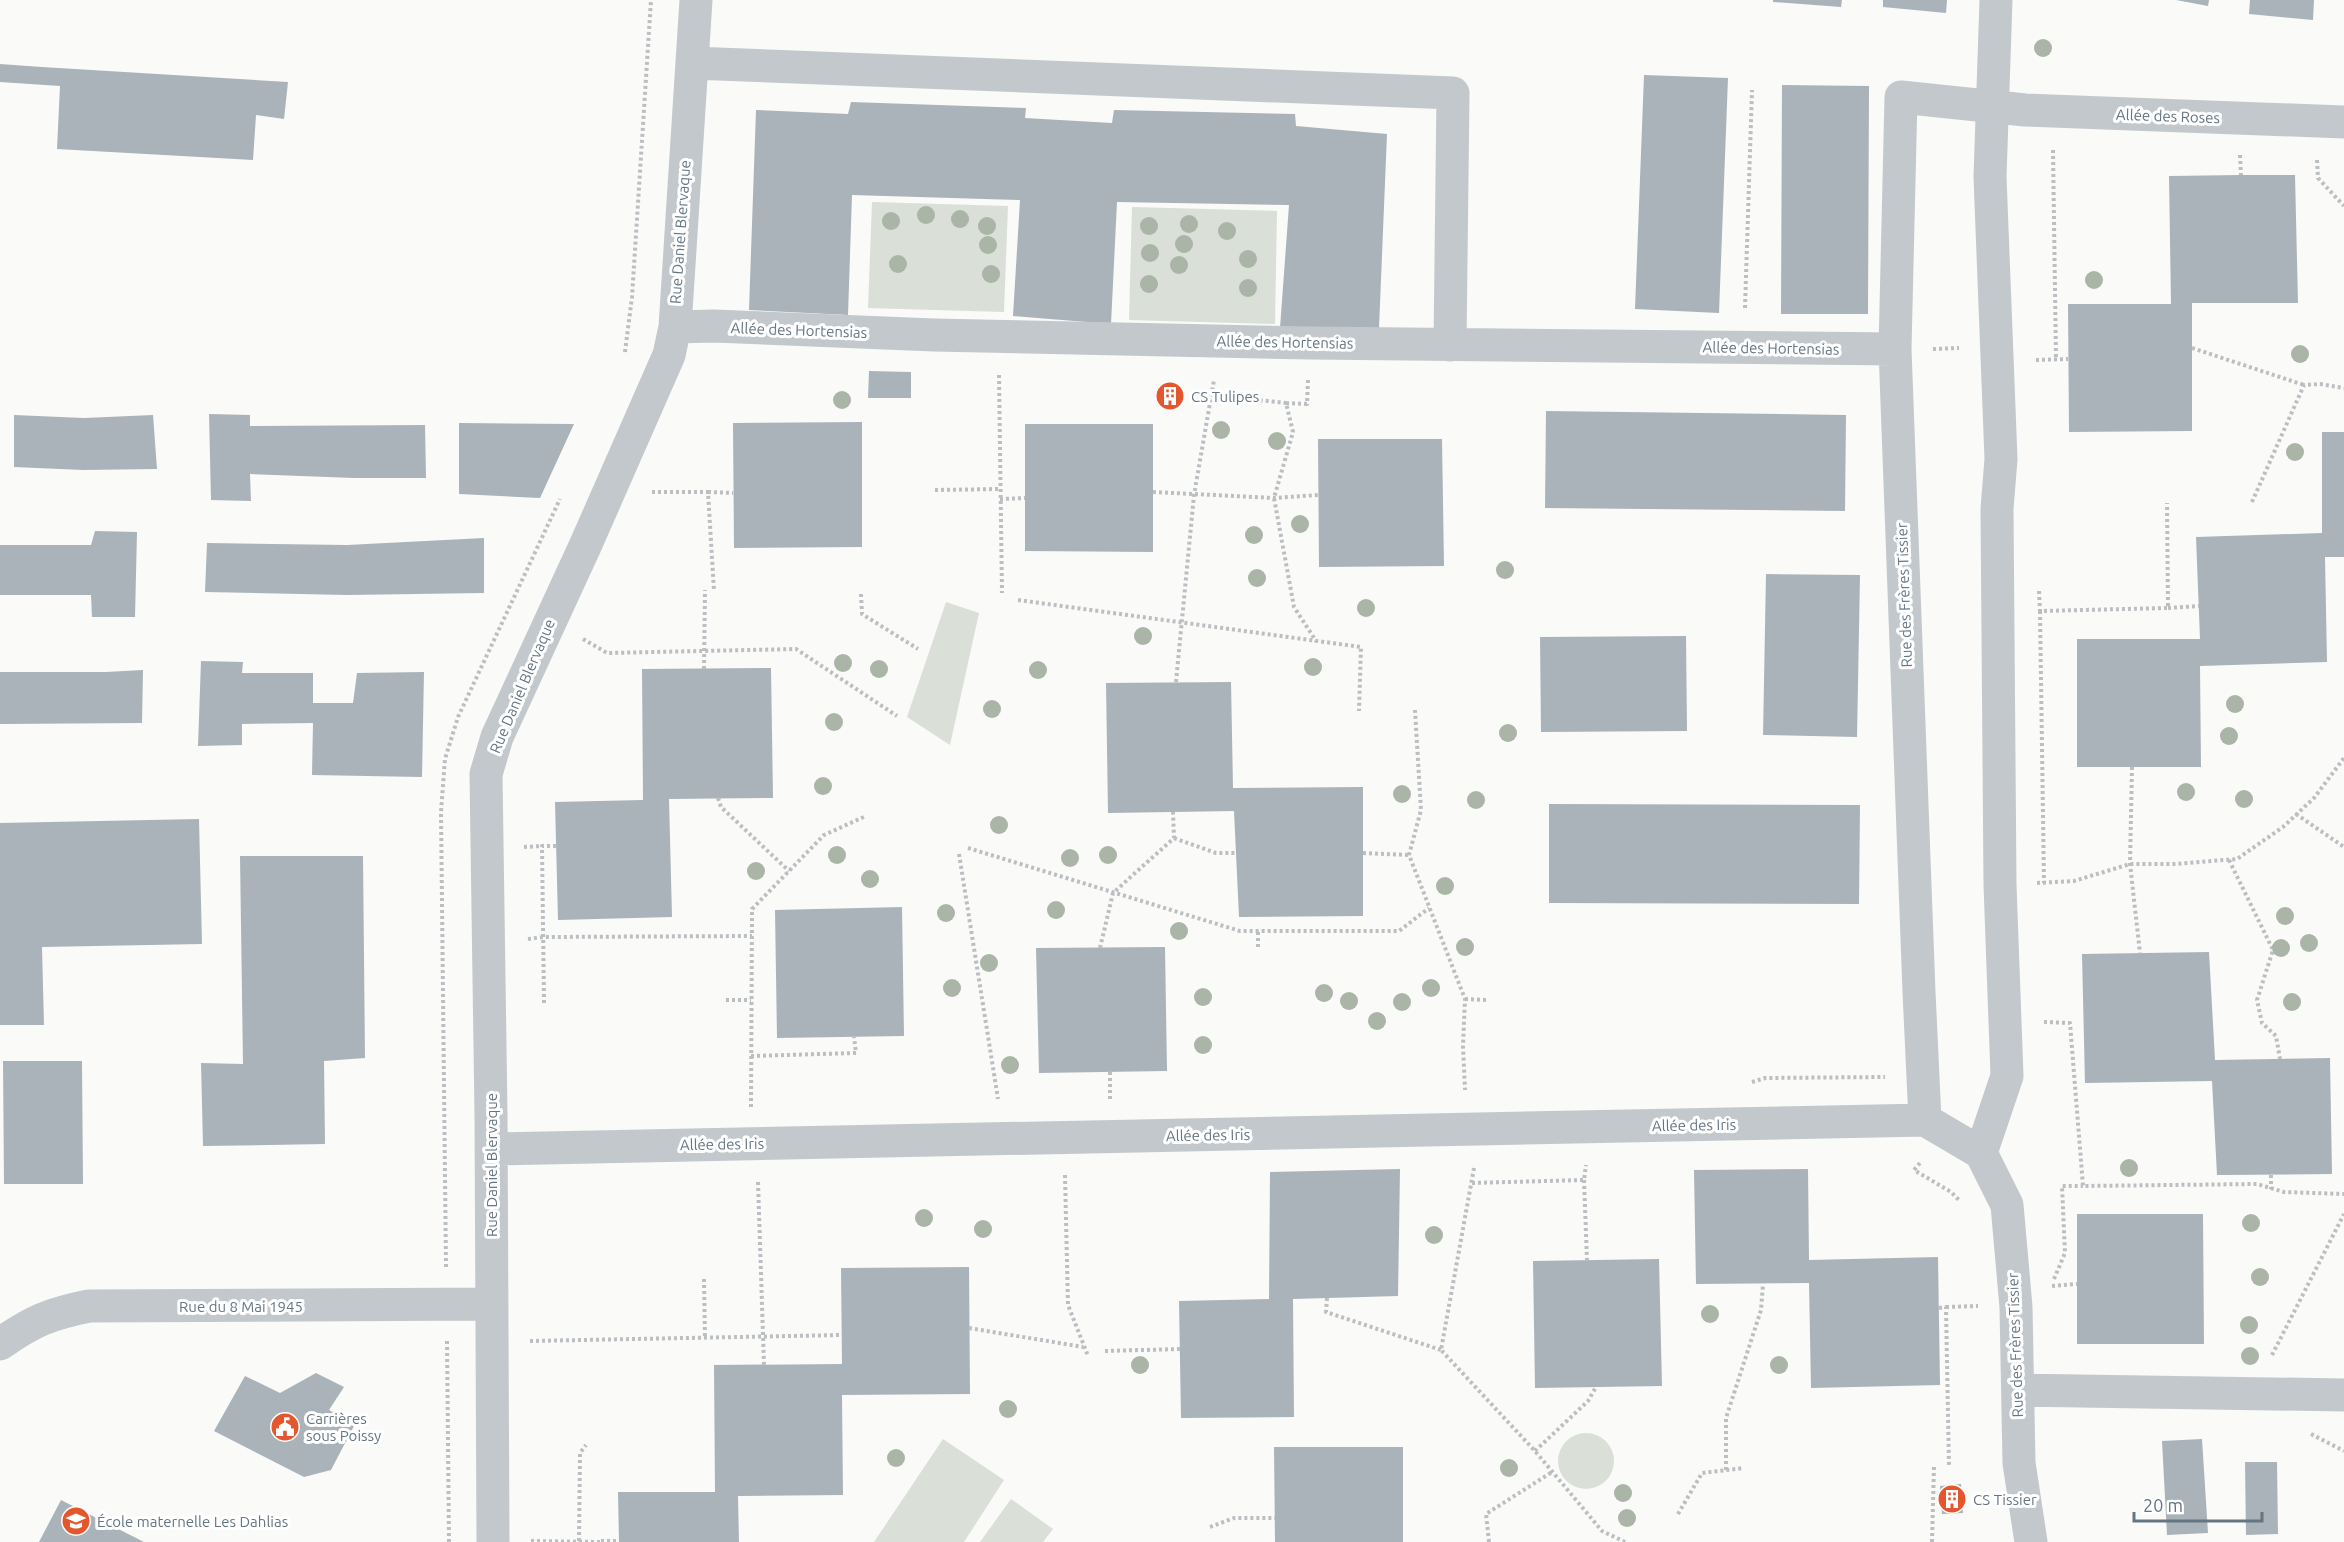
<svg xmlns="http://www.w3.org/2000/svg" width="2344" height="1542" viewBox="0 0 2344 1542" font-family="Ubuntu,sans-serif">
  <rect width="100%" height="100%" fill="#fafaf8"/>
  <!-- green -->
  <path fill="#dadfd7" d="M872,202L1008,206L1004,312L868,308Z
    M1132,207L1277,211L1275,324L1129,320Z
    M946,602L979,613L950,745L907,717Z
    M1558 1461a28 28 0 1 1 56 0a28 28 0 1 1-56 0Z
    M943,1439L1004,1480L964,1542H874Z
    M1011,1499L1053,1529L1043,1542H980Z"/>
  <!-- building -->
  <path fill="#aab3b9" d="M1773,0H1842L1841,7L1773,2Z
    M1883,0H1947L1946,13L1883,7Z
    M2176,0H2209L2208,6Z
    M2250,0H2314L2313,20L2249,14Z
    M0,64L42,67L288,82L284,119L256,115L253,160L57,149L60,86L0,82Z
    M1644,75L1728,78L1719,313L1635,309Z
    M1782,85L1869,86L1868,314H1781Z
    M851,102L1026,108L1025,118L1112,123L1114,110L1295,114L1296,126L1387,134L1379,328H1280L1289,205L1117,202L1111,324L1013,316L1020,200L852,195L848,315L749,310L756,110L848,114Z
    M2241,175H2295L2298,303H2192V431L2069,432L2068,304H2171L2169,176Z
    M869,371L911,372V398H868Z
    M1158,387L1182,388L1181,404L1158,403Z
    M1546,411L1846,415L1845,511L1545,508Z
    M209,414L250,415V426L425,425L426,478H354L250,474L251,501L211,500Z
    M14,415L84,418L153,415L157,469L83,470L14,467Z
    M862,422V547L734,548L733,423Z
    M459,423L574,424L540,498L459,494Z
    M1025,424H1153V552L1025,551Z
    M2322,432H2344V557H2325L2327,662L2200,666L2201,767H2077V639H2200L2196,537L2322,533Z
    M1318,439H1442L1444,566L1319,567Z
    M95,531L137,532L135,617H92L91,595H0V545H91Z
    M484,538V593L347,595L205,592L207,543L347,545Z
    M1766,574L1860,575L1857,737L1763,735Z
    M1686,636L1687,731L1541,732L1540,637Z
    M201,661L243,662L242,673H313V703H353L357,673L424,672L422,777L312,775L313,723L242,724V745L198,746Z
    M771,668L773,798L669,799L672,917L558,920L555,802L643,800L642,669Z
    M143,670L142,723L0,724V672H106Z
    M1231,682L1233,788L1363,787V916L1239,917L1234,811L1108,813L1106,683Z
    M1549,804L1860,805L1859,904L1549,903Z
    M199,819L202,944L42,947L44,1025H0V823Z
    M240,856H363L365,1058L324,1061L325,1144L203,1146L201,1063L243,1064Z
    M902,907L904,1036L777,1038L775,910Z
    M1165,947L1167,1071L1039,1073L1036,948Z
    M2209,952L2215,1060L2330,1058L2332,1174L2217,1175L2212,1081L2085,1083L2082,954Z
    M3,1061H82L83,1184H4Z
    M1400,1169L1398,1296L1293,1299L1294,1417L1181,1418L1179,1301L1269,1299L1270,1172Z
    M1808,1169L1809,1260L1938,1257L1940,1385L1811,1388L1809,1283L1696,1284L1694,1170Z
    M2077,1214H2203L2204,1344H2077Z
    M1659,1259L1662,1386L1535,1388L1533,1261Z
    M969,1267L970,1394L842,1395L843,1495L738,1496L739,1542H619L618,1492H715L714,1365L842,1364L841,1268Z
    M316,1373L344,1387L329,1410L355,1424L331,1470L304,1477L214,1431L245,1376L280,1393Z
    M2202,1439L2208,1533L2167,1535L2162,1441Z
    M1274,1447H1403V1542H1275Z
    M2245,1462H2277L2278,1534L2246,1535Z
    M1961,1484L1963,1513L1942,1514L1940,1486Z
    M61,1500L144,1542H39Z"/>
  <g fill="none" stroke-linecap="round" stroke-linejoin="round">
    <!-- path -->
    <path stroke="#bbbfc2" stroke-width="4" stroke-dasharray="3 3" stroke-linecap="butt" d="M2053,150L2056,359
      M2240,155L2241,175
      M2317,160L2318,178L2344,206
      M1745,308L1752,90
      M2192,348L2304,385
      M1933,349L1959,348
      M625,352L632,297L651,0
      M2036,360L2068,359
      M999,375L1002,593
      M1308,380L1307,404L1286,403L1293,432L1274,498L1294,607L1316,641
      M1212,395L1286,403
      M935,490L1000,489
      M652,492H708L714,591
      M708,492L733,493
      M1153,492L1274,498L1318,495
      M1000,499L1025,498
      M2252,502L2304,385L2320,384L2344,388
      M2039,591L2040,611L2168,608L2167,503
      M861,594L862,614L918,649
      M1018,600L1361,647L1359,711
      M2168,608L2199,606
      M2040,611L2044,883
      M583,639L607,653L796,649L897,716
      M704,669L705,590
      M1176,682L1194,495L1214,380
      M1415,710L1421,810L1409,855L1465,999L1463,1046L1465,1090
      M2132,767L2130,864L2140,953
      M718,798L721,807L789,871
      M2296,814L2344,847
      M1174,838L1216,853H1236
      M524,847L542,846
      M968,848L1240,931H1399L1429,908
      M1363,853L1409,855
      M959,854L998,1099
      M2229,860L2273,950L2257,1000L2262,1023L2276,1036L2280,1059
      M2037,883L2074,881L2130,864H2175L2237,859L2283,827L2314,798L2344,758
      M1258,932V947
      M528,939L544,937L752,936
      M1100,948L1113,893L1174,838L1173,812
      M1465,999L1486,1000
      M726,1000H751
      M544,1003L542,846H557
      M2044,1022L2070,1023L2083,1186L2257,1184L2284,1192L2344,1194
      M751,1056L856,1053L854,1037
      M1110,1072V1099
      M1752,1082L1765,1078L1885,1077
      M751,1107L752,909L824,835L866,816
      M1920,1163L1914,1170L1951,1192L1959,1200
      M1474,1168L1441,1350L1535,1451L1602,1531L1625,1542
      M1065,1175L1068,1305L1088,1356
      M2271,1175V1189
      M1584,1180L1587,1260
      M758,1182L764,1365
      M1472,1183L1584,1180L1586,1165
      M446,1267L441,812L445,759L458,717L560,499
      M704,1279L705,1338
      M2054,1279L2065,1253L2062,1186H2083
      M2052,1286L2077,1284
      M1327,1298L1326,1312L1441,1350
      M1946,1307L1978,1306
      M1939,1308L1946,1307L1949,1466
      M969,1328L1083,1347
      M447,1341L449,1542
      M530,1341L842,1335
      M1105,1351L1180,1349
      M2272,1355L2344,1214
      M2311,1434L2344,1451
      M1535,1451L1588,1401L1596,1387
      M1726,1470V1418L1761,1310L1763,1284
      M1678,1514L1702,1473L1744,1468
      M1210,1527L1234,1518H1275
      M531,1541L601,1542
      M579,1541L580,1453L586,1445
      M601,1541H619
      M1489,1542L1486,1514L1552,1472
      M1932,1542L1934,1466"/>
    <!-- minor -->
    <path stroke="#c3c8cc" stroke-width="33" d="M692,63L1453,93L1450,345
      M675,327L714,326L934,335L1311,343L1895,349
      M1925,1120L1919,992L1895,349L1901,97L2025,110L2344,122
      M1925,1120L1981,1153L2007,1205L2016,1307L2019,1463L2031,1542
      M491,1149L1925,1120
      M1981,1153L2007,1076L2000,885L1997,509L2001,459L1990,177L1996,0
      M0,1344C33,1321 49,1314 89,1306L491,1304
      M2018,1390L2344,1395
      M493,1542L491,1114L486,774L497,737L586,544L669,355L675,327L696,0"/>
  </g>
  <!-- trees -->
  <g fill="#aab4a7">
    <circle cx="2043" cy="48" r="9"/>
    <circle cx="926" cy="215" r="9"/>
    <circle cx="960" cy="219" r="9"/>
    <circle cx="891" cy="221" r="9"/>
    <circle cx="1189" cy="224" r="9"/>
    <circle cx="987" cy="226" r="9"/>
    <circle cx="1149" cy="226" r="9"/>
    <circle cx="1227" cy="231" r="9"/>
    <circle cx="1184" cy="244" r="9"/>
    <circle cx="988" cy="245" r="9"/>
    <circle cx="1150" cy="253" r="9"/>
    <circle cx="1248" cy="259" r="9"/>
    <circle cx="898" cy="264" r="9"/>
    <circle cx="1179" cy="265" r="9"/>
    <circle cx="991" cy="274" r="9"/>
    <circle cx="2094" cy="280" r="9"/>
    <circle cx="1149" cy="284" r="9"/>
    <circle cx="1248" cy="288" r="9"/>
    <circle cx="2300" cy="354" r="9"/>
    <circle cx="842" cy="400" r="9"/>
    <circle cx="1221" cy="430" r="9"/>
    <circle cx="1277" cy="441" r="9"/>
    <circle cx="2295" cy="452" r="9"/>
    <circle cx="1300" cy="524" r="9"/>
    <circle cx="1254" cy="535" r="9"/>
    <circle cx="1505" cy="570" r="9"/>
    <circle cx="1257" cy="578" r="9"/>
    <circle cx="1366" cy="608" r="9"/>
    <circle cx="1143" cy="636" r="9"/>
    <circle cx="843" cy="663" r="9"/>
    <circle cx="1313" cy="667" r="9"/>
    <circle cx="879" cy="669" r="9"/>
    <circle cx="1038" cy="670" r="9"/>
    <circle cx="2235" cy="704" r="9"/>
    <circle cx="992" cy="709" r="9"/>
    <circle cx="834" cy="722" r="9"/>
    <circle cx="1508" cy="733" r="9"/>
    <circle cx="2229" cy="736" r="9"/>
    <circle cx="823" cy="786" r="9"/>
    <circle cx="2186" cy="792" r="9"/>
    <circle cx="1402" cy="794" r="9"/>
    <circle cx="2244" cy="799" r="9"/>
    <circle cx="1476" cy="800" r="9"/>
    <circle cx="999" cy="825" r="9"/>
    <circle cx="837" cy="855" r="9"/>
    <circle cx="1108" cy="855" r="9"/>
    <circle cx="1070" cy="858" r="9"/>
    <circle cx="756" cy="871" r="9"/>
    <circle cx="870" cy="879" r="9"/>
    <circle cx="1445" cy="886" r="9"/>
    <circle cx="1056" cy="910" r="9"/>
    <circle cx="946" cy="913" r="9"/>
    <circle cx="2285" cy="916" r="9"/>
    <circle cx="1179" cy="931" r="9"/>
    <circle cx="2309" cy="943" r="9"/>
    <circle cx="1465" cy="947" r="9"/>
    <circle cx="2281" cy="948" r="9"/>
    <circle cx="989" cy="963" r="9"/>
    <circle cx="952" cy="988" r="9"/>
    <circle cx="1431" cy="988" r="9"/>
    <circle cx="1324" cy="993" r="9"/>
    <circle cx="1203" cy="997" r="9"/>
    <circle cx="1349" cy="1001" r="9"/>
    <circle cx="1402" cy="1002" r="9"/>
    <circle cx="2292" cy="1002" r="9"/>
    <circle cx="1377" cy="1021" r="9"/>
    <circle cx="1203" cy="1045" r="9"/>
    <circle cx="1010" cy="1065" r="9"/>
    <circle cx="2129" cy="1168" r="9"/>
    <circle cx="924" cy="1218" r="9"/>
    <circle cx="2251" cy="1223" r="9"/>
    <circle cx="983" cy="1229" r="9"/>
    <circle cx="1434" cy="1235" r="9"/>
    <circle cx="2260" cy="1277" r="9"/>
    <circle cx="1710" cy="1314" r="9"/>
    <circle cx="2249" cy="1325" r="9"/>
    <circle cx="2250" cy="1356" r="9"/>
    <circle cx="1140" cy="1365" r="9"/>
    <circle cx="1779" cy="1365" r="9"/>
    <circle cx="1008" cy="1409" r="9"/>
    <circle cx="896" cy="1458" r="9"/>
    <circle cx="1509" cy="1468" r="9"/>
    <circle cx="1623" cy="1493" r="9"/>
    <circle cx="1627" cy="1518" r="9"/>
  </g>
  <!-- icons -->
  <defs>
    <g id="building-disc" transform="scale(1.5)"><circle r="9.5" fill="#e4572e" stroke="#fff"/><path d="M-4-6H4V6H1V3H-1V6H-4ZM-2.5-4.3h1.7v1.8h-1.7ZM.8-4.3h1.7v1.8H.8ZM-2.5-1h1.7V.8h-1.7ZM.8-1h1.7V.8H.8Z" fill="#fff"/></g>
    <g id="civic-disc" transform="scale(1.5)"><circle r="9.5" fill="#e4572e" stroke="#fff"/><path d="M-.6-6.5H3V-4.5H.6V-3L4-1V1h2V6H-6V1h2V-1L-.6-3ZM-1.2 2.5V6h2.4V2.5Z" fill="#fff"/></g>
    <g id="school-disc" transform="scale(1.5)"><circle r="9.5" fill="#e4572e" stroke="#fff"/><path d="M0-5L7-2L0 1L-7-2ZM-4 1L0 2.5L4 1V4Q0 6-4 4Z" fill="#fff"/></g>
  </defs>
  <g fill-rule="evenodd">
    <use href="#building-disc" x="1170" y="396"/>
    <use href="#civic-disc" x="285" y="1427"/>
    <use href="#building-disc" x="1952" y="1499"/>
    <use href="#school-disc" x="76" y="1521"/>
  </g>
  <g text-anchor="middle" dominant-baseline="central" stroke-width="6" stroke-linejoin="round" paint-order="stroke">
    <!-- street labels -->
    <g font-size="15" fill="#657683" stroke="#fff">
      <text transform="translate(2168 116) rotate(2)">Allée des Roses</text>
      <text transform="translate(680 232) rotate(-86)">Rue Daniel Blervaque</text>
      <text transform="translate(799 330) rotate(2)">Allée des Hortensias</text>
      <text transform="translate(1285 342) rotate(1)">Allée des Hortensias</text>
      <text transform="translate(1771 348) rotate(1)">Allée des Hortensias</text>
      <text transform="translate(1904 595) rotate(-92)">Rue des Frères Tissier</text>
      <text transform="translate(522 686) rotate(-67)">Rue Daniel Blervaque</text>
      <text transform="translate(1694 1125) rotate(-1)">Allée des Iris</text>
      <text transform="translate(1208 1135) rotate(-1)">Allée des Iris</text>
      <text transform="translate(722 1144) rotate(-1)">Allée des Iris</text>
      <text transform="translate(491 1165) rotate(-90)">Rue Daniel Blervaque</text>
      <text x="241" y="1306">Rue du 8 Mai 1945</text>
      <text transform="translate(2015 1345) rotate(-92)">Rue des Frères Tissier</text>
    </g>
    <!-- poi labels -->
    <g font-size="15" fill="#657683" stroke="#fff" text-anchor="start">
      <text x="1191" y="396">CS Tulipes</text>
      <text x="306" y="1418">Carrières<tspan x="306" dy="17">sous Poissy</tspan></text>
      <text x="1973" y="1499">CS Tissier</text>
      <text x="97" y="1521">École maternelle Les Dahlias</text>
    </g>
  </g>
  <!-- scale -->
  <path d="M2134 1512v9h128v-9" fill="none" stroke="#657683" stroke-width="3"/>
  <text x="2143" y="1512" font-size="18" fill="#657683" stroke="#ffffff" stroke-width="4.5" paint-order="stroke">20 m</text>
</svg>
